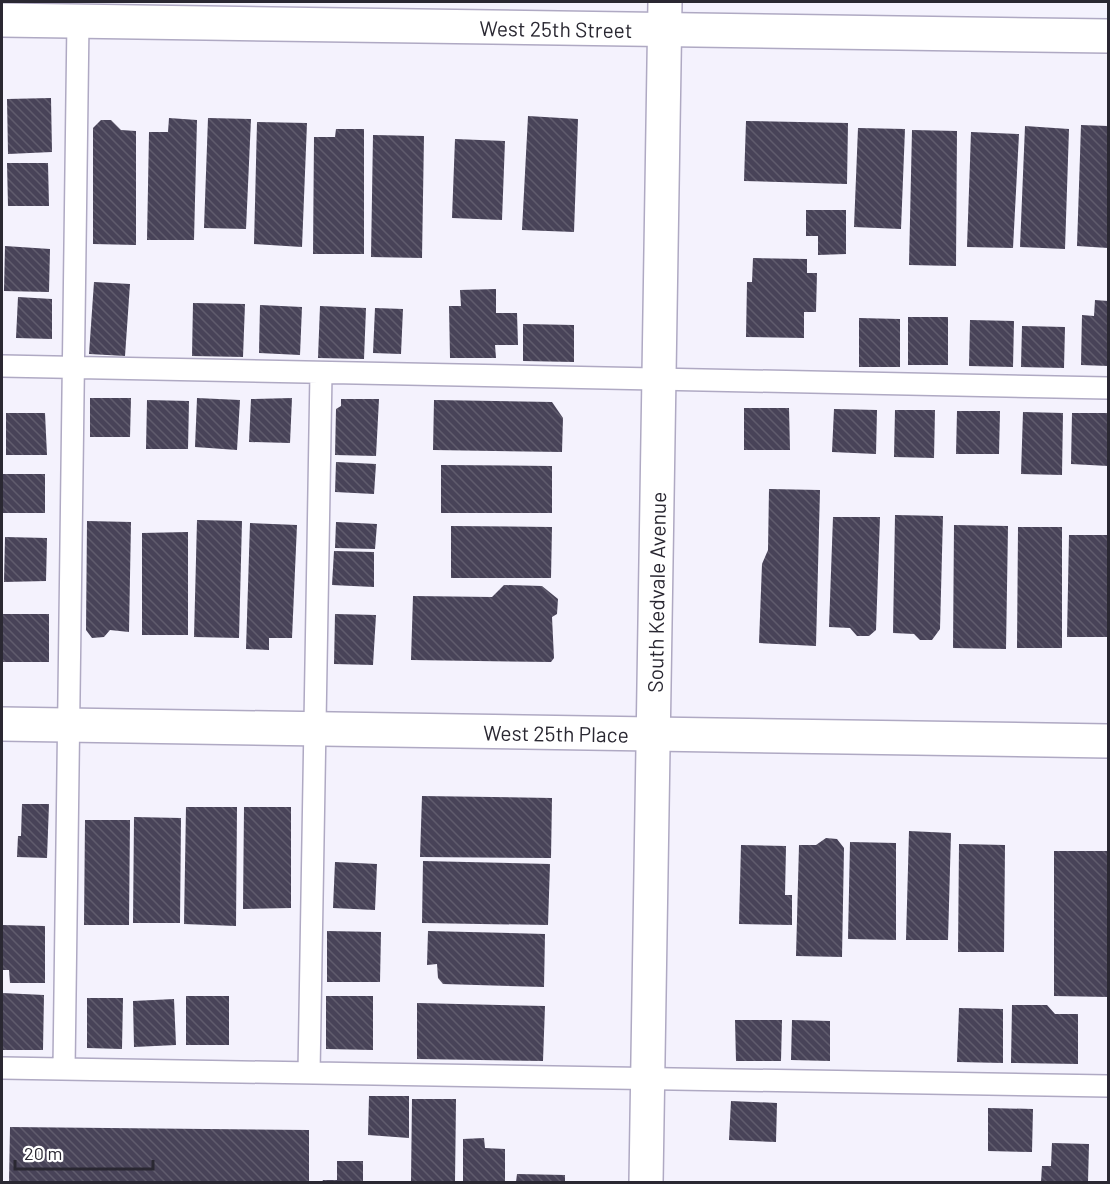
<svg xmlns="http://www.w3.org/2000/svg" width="1110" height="1184" viewBox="0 0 1110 1184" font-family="Barlow,sans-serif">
  <defs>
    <pattern id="building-back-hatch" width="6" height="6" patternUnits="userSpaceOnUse" patternTransform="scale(1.5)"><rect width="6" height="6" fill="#484358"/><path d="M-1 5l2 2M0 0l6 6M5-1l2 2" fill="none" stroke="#605c6d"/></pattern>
  </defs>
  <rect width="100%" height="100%" fill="#f4f2fd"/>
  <!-- building -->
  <path fill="url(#building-back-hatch)" d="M51,98L52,152L8,154L7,99Z
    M528,116L578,119L574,232L522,230Z
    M169,118L197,120L194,240H147L149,132H168Z
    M208,118L251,119L246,229L204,228Z
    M101,120H111L121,130L136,131V245L93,244V128Z
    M746,121L848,123L847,184L744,181Z
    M257,122L307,123L302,247L254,244Z
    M1081,125L1108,126V248L1077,246Z
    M1025,126L1069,129L1065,249L1020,247Z
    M858,128L905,129L901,229L854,227Z
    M336,129H364V254H313L314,137H335Z
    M912,130L957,131L956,266L909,265Z
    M971,132L1019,134L1013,248L967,247Z
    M373,135L424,136L422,258L371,257Z
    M455,139L505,141L502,220L452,218Z
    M7,163H48L49,206H8Z
    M806,210H846V254L818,255V236H806Z
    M5,246L50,249L49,292L4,291Z
    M753,258L807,259V273H817L816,312H804V338L746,337L747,282H752Z
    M94,282L130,284L125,356L89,354Z
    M496,289V313H517L518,345H495L496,358H450L449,306H461L460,290Z
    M18,297L52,299V339L16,338Z
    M1095,300L1108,301V366L1081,365L1082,315L1094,316Z
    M193,303L245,304L243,357L192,356Z
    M260,305L302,307L300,355L259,353Z
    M320,306L366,308L364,359L318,358Z
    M375,308L403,309L401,354L373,353Z
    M908,317H948V365H908Z
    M859,318L900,319V367H859Z
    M970,320L1014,321L1013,367L969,366Z
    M523,324L574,325V362L523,361Z
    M1022,326L1065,327L1064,368L1021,367Z
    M90,398H131L130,437H90Z
    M197,398L240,400L237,450L195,447Z
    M292,398L290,443L249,442L251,399Z
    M341,399H379L376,456L335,455L336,409L341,406Z
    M147,400L189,401L188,449H146Z
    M434,400L552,402L563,418L562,452L433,450Z
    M744,408H789L790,450H744Z
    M834,409L877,410L876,454L832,452Z
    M895,410H935L934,458L894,457Z
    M957,411H1000L999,454H956Z
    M1023,412L1063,413L1062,475L1021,474Z
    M6,413H45L47,455H6Z
    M1072,413H1108V466L1071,464Z
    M336,462L376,464L374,494L335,492Z
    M441,465L552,466V513H441Z
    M2,474H45V513H2Z
    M769,489L820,490L816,646L759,643L762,564L768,550Z
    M895,515L943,516L940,629L932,640H920L914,634L893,633Z
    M833,517H880L876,630L869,636H857L850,628L829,627Z
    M197,520L242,521L239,638L194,637Z
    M87,521L131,522L129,632L110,630L104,637L92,638L86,630Z
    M336,522L377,524L375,549L335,548Z
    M250,523L297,525L292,638H269V650L246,649Z
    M954,525L1008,526L1006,649L953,648Z
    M451,526L552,527L551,578H451Z
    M1018,527H1062V648H1017Z
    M188,532V635H142V533Z
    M1069,535H1108V637H1067Z
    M5,537L47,538L46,581L4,582Z
    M334,551L374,552V587L332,585Z
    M504,585L542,586L558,599L557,614L552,617L554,658L551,662L411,660L413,596L492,597Z
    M2,614H49V662H2Z
    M335,614L376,615L373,665L334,664Z
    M422,796L552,798L551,858L420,857Z
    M22,804H49L47,858L17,857L18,836H21Z
    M186,807H237L236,926L184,924Z
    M244,807H291V908L243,909Z
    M134,817L181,818L180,923H133Z
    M85,820H130L129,925H84Z
    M909,831L951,833L948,940H906Z
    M826,838L837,839L844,848L842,957L796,956L799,845H816Z
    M850,842L896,843V940L848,939Z
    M959,844L1005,845L1004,952H958Z
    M741,845L786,846L785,895H792V925L739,924Z
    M1054,851H1108V997L1054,996Z
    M423,861L550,864L548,925L422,923Z
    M335,862L377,864L375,910L333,908Z
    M2,925L45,926V983H10L9,970H2Z
    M327,931L381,932L380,982H327Z
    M428,931L545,934L544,987L443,984L438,978L437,964L427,965Z
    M2,993L44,995L43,1050H2Z
    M186,996H229V1045H186Z
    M326,996H373V1050L326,1049Z
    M87,998H123L122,1049L87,1048Z
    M174,999L176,1045L134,1047L133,1001Z
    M417,1003L545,1006L543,1061L417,1059Z
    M1012,1005H1047L1055,1014H1078V1064L1011,1063Z
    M959,1008L1003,1009V1063L957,1062Z
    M735,1020H782L781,1061H736Z
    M792,1020L830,1021V1061L791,1060Z
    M369,1096H409V1138L368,1135Z
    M412,1099H456L455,1182H411Z
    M731,1101L777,1103L776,1142L729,1140Z
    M988,1108L1033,1109L1032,1152L988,1151Z
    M10,1127L309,1130V1182H9Z
    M484,1138L485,1148L505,1149V1182H463V1139Z
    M1052,1143L1089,1144L1088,1182H1041L1042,1166H1051Z
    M337,1161H363V1182H322L323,1180H337Z
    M517,1174L565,1175V1182H516Z"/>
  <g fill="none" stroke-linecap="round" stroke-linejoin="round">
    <!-- service casing -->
    <g stroke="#afa9c3" stroke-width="24">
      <path id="service" d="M2,366L1108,388
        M2,1068L1108,1086
        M64,1069L78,21
        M309,1073L321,373"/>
    </g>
    <!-- minor casing -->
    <g stroke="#afa9c3" stroke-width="36">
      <g id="minor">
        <path id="s1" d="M2,20L1108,36"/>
        <path id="s2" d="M2,724L1108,741"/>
        <path id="s3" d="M646,1182L665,2"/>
      </g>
    </g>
    <!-- service -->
    <use href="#service" stroke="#fff" stroke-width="21"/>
    <!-- minor -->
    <use href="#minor" stroke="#fff" stroke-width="33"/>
  </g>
  <g text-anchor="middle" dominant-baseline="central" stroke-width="6" stroke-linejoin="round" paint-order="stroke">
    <!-- street labels -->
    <g font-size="21" fill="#2a2832" stroke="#fff">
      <text stroke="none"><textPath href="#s1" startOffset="554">West 25th Street</textPath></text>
      <text stroke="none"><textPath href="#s3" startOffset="590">South Kedvale Avenue</textPath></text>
      <text stroke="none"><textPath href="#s2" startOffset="554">West 25th Place</textPath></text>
    </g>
  </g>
  <!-- border -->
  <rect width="1110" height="1184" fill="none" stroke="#2a2832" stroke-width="6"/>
  <!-- scale -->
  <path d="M15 1160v9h138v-9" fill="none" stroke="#2a2832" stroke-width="3"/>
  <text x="24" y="1160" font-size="18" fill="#2a2832" stroke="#ffffff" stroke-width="4.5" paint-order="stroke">20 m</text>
</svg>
